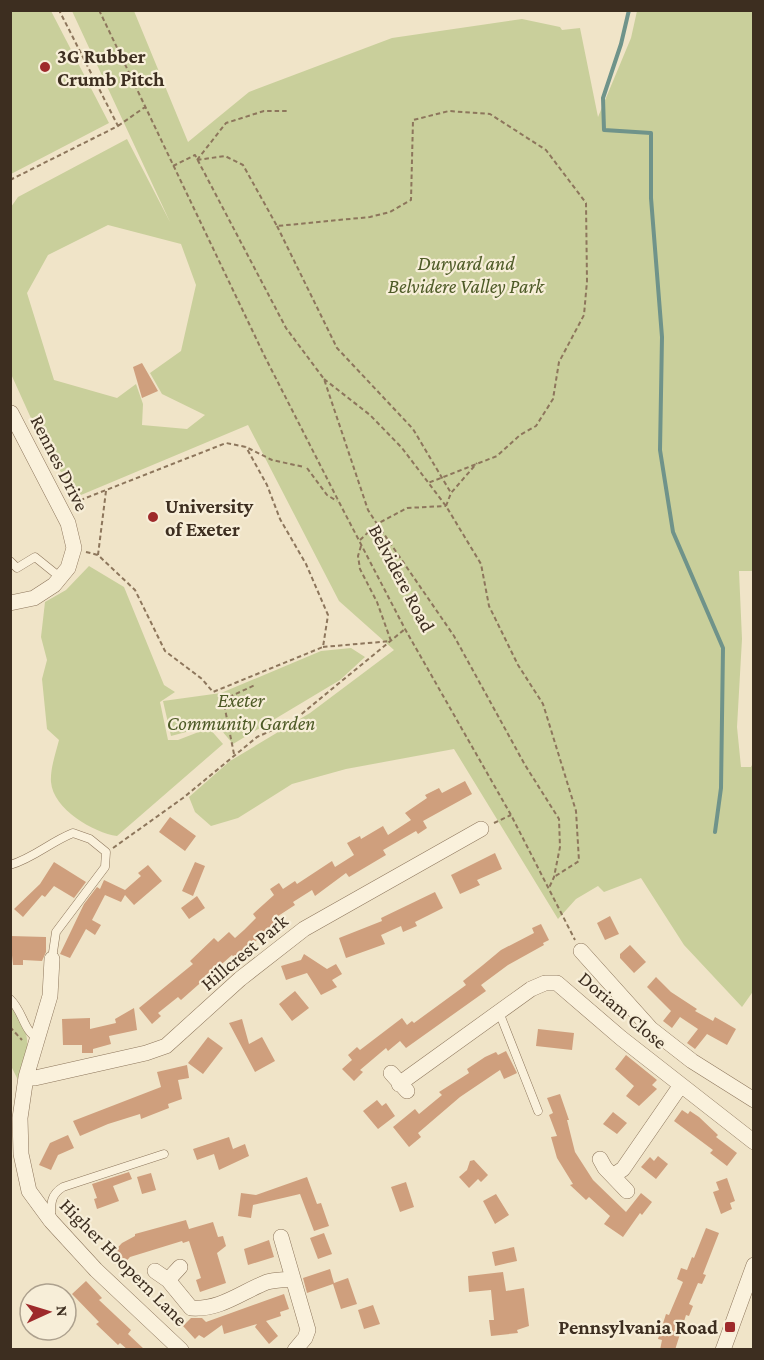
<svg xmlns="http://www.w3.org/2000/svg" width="764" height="1360" viewBox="0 0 764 1360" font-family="'Crimson Pro',serif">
  <rect width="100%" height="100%" fill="#f0e4c8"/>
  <!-- green -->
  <path fill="#c9cf9b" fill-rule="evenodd" d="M11,10L51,11L109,123L11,174Z
    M72,11H134L188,142L249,92L392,38L522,19L560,27L562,30L580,28L598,117L631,38L637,11H753L754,571H739L742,639L737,727L741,767H751L753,763L754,990L742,1007L684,945L641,878L604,892L598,886L576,899L558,919L454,749L346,769L292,784L238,818L211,826L195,812L189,797L230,761L310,713L394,650L339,601L248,425L81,495L49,458L11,374V207L18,197L127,139L170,222ZM108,225L181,244L196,285L181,351L150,373L162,394L205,415L187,429L142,425L143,404L136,384L117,398L54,380L27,293L48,255Z
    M89,566L124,587L164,685L175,692L160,702L168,740H178L209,728L223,744L117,836C94,833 53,809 51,782C50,769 56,752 59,740L47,729L42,679L47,660L41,637L45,602L66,590Z
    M351,648L365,657L340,680L233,744L216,724L171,736L163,701L221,693L321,651Z
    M10,1005C34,1038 29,1046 20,1084L11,1066Z"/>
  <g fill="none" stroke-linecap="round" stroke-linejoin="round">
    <!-- stream -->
    <path stroke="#6f938a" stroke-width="4" d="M629,10L621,44L603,98L604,130L651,133V198L662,337L660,450L673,532L723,648L721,788L715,832"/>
  </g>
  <!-- building -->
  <path fill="#cf9f7d" d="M142,363L158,391L142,398L133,367Z
    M465,781L472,794L423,821L427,828L418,834L416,831L383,850L386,855L349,877L346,873L315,896L312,890L293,902L295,905L272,920L275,924L235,959L232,955L181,1000L178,997L158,1013L161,1016L152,1024L139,1008L193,964L190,961L214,938L218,942L229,932L235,938L244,930L256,918L253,914L274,895L270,889L279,883L283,889L295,881L297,884L332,861L335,867L354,855L347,843L360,836L361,839L383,826L388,835L411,820L405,813L427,798L425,795L439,788L442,793Z
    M170,817L196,836L185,851L159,832Z
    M495,853L502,869L477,880L480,885L460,894L451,875Z
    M54,862L86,882L74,898L54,886L45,897L42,895L23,917L14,909L40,884Z
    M195,862L205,866L193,896L182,891Z
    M148,865L162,881L134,905L125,895L121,902L105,895L92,920L101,925L95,935L86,929L70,958L60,954L84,904L97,887L100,889L104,880L125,890L141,876L138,873Z
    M435,892L443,908L415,922L417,926L403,932L401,926L381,935L385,944L346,958L339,938L382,921L381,918Z
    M197,896L205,908L189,919L181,908Z
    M610,916L619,934L605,940L597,923Z
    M541,924L549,940L543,943L544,945L508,965L481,985L486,991L406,1048L400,1041L388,1051L386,1048L360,1070L363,1072L354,1081L342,1069L352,1060L348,1055L357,1047L360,1050L402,1018L407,1025L412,1021L414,1023L466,985L463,981L483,965L501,950L534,933L532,928Z
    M10,936L46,937V952L42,961L23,960V965H13Z
    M630,945L646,962L634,973L620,958V954Z
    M304,954L327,969L336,964L342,974L332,980L337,987L321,995L307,973L286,980L281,966L301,960Z
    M656,977L671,992L697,1009L695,1011L713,1021L715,1017L736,1029L727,1045L707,1034L695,1049L687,1043L698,1029L680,1017L672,1028L663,1021L671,1011L647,987Z
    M295,991L309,1008L292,1021L279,1004Z
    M134,1008L137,1030L109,1036L111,1044L93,1049V1053H82V1045H63L62,1019L90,1018V1029L116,1023L115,1019Z
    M242,1019L249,1044L262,1037L275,1061L255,1072L229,1023Z
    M538,1029L574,1033L572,1050L536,1046Z
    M208,1037L223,1048L203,1074L188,1063Z
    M506,1051L517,1073L504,1079L500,1070L460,1097L418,1133L421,1137L409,1147L393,1127L415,1109L419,1114L442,1095L439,1092L469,1073L467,1069L485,1057L496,1052L498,1055Z
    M626,1055L657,1080L652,1085L657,1089L639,1106L626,1096L634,1086L615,1069Z
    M187,1065L189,1078L178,1080L182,1099L168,1104L169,1108L141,1119L140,1114L108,1124L80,1136L73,1121L161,1087L157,1072Z
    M560,1094L569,1120H567L575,1152L593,1180L626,1212L641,1193L652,1202L642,1215L640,1213L623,1237L604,1224L610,1216L589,1197L586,1200L570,1185L573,1184L557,1158L551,1137L557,1136L549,1115L553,1113L547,1098Z
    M377,1100L382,1106L386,1103L395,1116L378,1129L363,1111Z
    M682,1110L688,1114L690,1111L699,1117L718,1135L716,1137L737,1153L727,1166L710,1153L713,1150L674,1121Z
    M613,1112L627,1123L617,1134L603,1124Z
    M68,1135L74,1148L58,1155L51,1170L39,1165L50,1143Z
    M229,1137L233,1149L245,1144L249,1156L219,1170L214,1154L197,1160L193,1149Z
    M658,1156L668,1164L656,1179L641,1167L650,1157L654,1161Z
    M474,1160L488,1175L481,1182L478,1179L469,1188L459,1177L467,1170L470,1161Z
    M129,1172L132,1179L113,1186L119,1201L97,1209L94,1199L97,1198L92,1184Z
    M151,1173L156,1190L142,1194L137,1177Z
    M307,1177L317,1204L321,1203L329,1226L314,1231L300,1194L253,1205L251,1218L238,1216L241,1193L256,1195Z
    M727,1178L735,1201L730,1203L732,1209L721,1214L713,1192L719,1190L716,1182Z
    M406,1182L414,1207L400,1212L391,1187Z
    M496,1194L509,1215L495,1224L483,1201Z
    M186,1220L189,1229L213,1222L218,1237L223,1236L226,1246L217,1253L226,1283L200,1292L196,1280L201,1278L189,1241L183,1243L182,1241L130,1257L121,1267L109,1257L122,1243L135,1236V1234Z
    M706,1228L719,1233L703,1274L706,1275L702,1284L698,1283L689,1304L693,1306L689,1316L686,1315L675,1350H660L662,1340L658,1339L666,1314L669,1315L683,1282L677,1279L681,1268L687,1270L692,1257L694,1258Z
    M324,1233L332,1254L318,1259L310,1238Z
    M269,1240L274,1257L248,1265L244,1249Z
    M514,1247L517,1261L495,1266L492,1252Z
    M330,1269L334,1283L348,1278L357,1304L341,1309L333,1284L307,1293L303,1278Z
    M503,1272L506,1291L524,1288L529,1326L517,1330L518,1333L491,1336L489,1320H494L491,1290L469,1292L468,1276Z
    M86,1281L102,1298L99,1300L131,1330L128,1334L145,1350H128L120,1343L118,1345L96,1324L99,1322L72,1294Z
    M284,1294L289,1309L280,1312L281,1316L266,1321L278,1336L269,1344L255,1327L257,1324L224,1334L222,1325L204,1338L199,1335L195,1339L183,1326L191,1318H202L206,1322Z
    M373,1305L380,1324L364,1329L358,1310Z"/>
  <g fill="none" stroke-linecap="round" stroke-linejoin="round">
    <!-- service casing -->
    <g stroke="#8d765c" stroke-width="9">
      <path id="service" d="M10,561L17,568L35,557L61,578
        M10,865C34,858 50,842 73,833L90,839L106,852L105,867L56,932L52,959
        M10,999C23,1011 23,1030 37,1038
        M499,1012L538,1111
        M51,1218C51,1204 50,1195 63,1187L164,1154"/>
    </g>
    <!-- minor casing -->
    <g stroke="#8d765c" stroke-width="16">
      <path id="minor" d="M10,603L34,598L54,585L68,568L74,548L68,523L11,413
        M581,951L651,1029L692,1061L754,1100
        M52,959L50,996L26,1077L20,1118L21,1154L29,1191L51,1221L96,1270L181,1350
        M391,1073L407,1091
        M26,1077L35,1078L146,1053L166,1046L240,979L304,929L481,829
        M399,1084L531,989L545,983H557L621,1038L754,1142
        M600,1159L605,1168L627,1191
        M614,1175L623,1169L681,1085
        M281,1237L308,1330L305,1338L295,1350
        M155,1271L168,1280L191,1308C221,1310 241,1292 267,1282C274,1280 283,1280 291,1279
        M168,1280L180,1267
        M723,1350L754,1265"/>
    </g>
    <!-- path -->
    <path stroke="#8d765c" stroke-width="2" stroke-dasharray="4.5 3" stroke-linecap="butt" d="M99,10L265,357L339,502L405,629L511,815L575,940
      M118,126L145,107
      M197,160L225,156L243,165L277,226L370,217L390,212L411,200L413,120L449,111L490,114L546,150L586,203L587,281L584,315L559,362L553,399L536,426L520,435L497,456L428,483
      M197,160L226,123L264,111H288
      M173,166L195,155L286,328L324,379L368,510L377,524L407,508L446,506
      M10,180L118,126L59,10
      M277,226L337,348L413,429L451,493
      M324,379L370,415L402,448L446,506L481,564L489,606L518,665L543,704L576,811L579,861L554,877
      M307,468L327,495L337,501
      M106,491L98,555L135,590L165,651L202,679L213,692L323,647L328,615L306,564L280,519L267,485L246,447
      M73,503L226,443L246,447L272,460L304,467
      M446,506L451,493L477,463
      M360,540L377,524L454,636L525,765L559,819L560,847L554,877L549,888
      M361,546L358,556L360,569L377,602L391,641
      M86,552L98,555
      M323,647L391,641
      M234,754L224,704L227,698L255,685
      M494,823L511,815
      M113,848L183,798L257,737L293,721L405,629
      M10,1027L22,1040"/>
    <!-- service -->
    <use href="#service" stroke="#faf1dc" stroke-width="8"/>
    <!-- minor -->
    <use href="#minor" stroke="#faf1dc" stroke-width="15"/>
  </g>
  <!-- markers -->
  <g fill="#9e2a2b" stroke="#f7eed8" stroke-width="2">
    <circle cx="45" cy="67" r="6"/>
    <circle cx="153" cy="517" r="6"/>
    <rect x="724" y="1321" width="12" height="12" rx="3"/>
  </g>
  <g text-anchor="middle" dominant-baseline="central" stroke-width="4.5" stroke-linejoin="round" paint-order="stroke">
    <!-- poi labels -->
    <g font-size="20" font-weight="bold" fill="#3d2e20" stroke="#f7eed8" text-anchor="start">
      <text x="57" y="56">3G Rubber<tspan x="57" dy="23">Crumb Pitch</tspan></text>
      <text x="165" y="506">University<tspan x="165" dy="23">of Exeter</tspan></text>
      <text x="718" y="1327" text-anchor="end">Pennsylvania Road</text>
    </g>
    <!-- park labels -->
    <g font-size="20" font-style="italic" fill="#4d5a26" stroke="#f7eed8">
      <text x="466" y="263">Duryard and<tspan x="466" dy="23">Belvidere Valley Park</tspan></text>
      <text x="241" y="700">Exeter<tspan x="241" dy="23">Community Garden</tspan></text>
    </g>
    <!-- street labels -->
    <g font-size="20" fill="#3d2e20" stroke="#f7eed8">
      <text transform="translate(60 463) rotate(63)">Rennes Drive</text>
      <text transform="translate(402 578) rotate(62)">Belvidere Road</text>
      <text transform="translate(244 952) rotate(-40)">Hillcrest Park</text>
      <text transform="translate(623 1010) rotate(40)">Doriam Close</text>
      <text transform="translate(124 1262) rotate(45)">Higher Hoopern Lane</text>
    </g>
  </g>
  <!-- border -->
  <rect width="764" height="1360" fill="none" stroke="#3d2e20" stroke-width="24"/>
  <!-- north arrow -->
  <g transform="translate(48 1312) rotate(86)"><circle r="28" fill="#f7eed8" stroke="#ada18e" stroke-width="1.5"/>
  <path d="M0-4.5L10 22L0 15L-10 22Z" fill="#9e2a2b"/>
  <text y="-9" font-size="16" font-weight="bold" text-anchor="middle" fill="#3d2e20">N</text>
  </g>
</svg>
